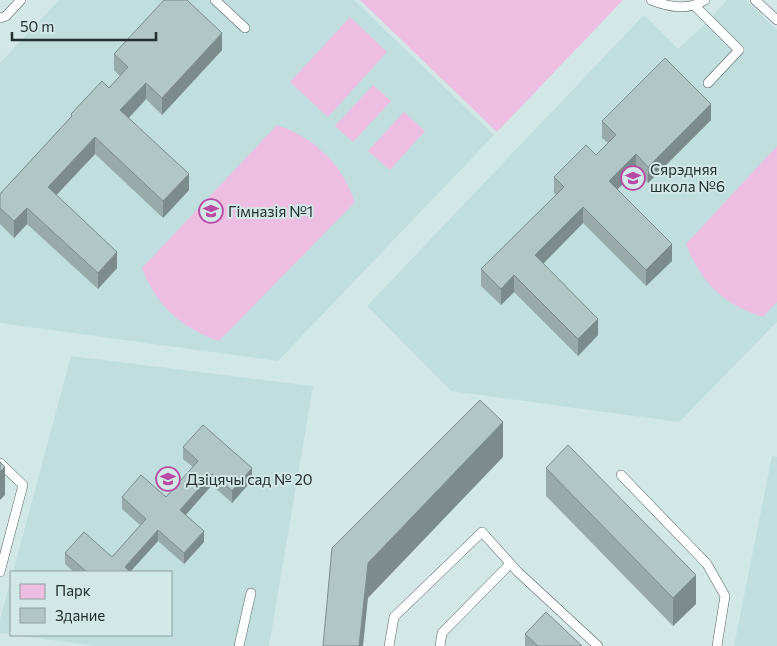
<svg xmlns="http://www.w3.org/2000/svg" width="777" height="646" viewBox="0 0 777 646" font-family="Commissioner,sans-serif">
  <rect width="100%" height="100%" fill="#d2e8e7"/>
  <!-- built -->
  <path fill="#bfdedd" d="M59,0H354L494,135L278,361L0,323V63Z
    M727,0H746L777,30V322L679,422L451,391L367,306L644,15L678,49L709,20Z
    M71,356L313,386L269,646H95L14,635H171V572H13Z
    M772,456L777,457V646H734Z
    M11,578V634L0,633V620Z"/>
  <!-- green -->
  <path fill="#edbee1" d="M360,0H623L497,132Z
    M350,17L387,52L328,117L290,82Z
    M373,85L391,101L353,142L335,126Z
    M404,112L425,131L390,170L368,151Z
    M277,125C315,138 342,164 355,202L219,341C181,328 156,305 142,268Z
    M777,146V302L763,317C722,303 702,284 686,244Z"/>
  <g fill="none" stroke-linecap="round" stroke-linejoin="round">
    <!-- service casing -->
    <g stroke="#4d6060" stroke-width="10">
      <path id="service" d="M215,0L245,28
        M651,0C669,7 688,11 705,0
        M755,0L777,20
        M694,5L739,50L708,83
        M0,18L6,16L21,0
        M0,463L23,485L0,572
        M621,475L707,564L725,596L717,646
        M239,646L251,593
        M389,646L394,617L482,532L518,572L598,646
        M440,646L442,633L510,564"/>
    </g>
    <!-- service -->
    <use href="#service" stroke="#fff" stroke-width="9"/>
  </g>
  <!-- wall -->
  <path fill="#98abaa" d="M222,50L162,115L146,99L129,118L189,190L163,218L95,154L56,195L117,268L98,289L27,224L14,238L0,224V194L71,117V114L109,88L120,76L114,70V54Z
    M711,120L648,183L636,171L617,189L672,261L646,286L583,223L543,264L598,335L578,356L514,292L501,305L481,286V269L556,195L554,193V177L596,155L608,143L602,138V121Z
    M183,447L252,480L232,503L212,485L186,515L204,542L184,564L158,541L130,572H74L65,564V553L112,557L140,525L122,509V497H166L193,467L183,459Z
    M546,468L696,604L673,626L546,496Z
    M525,634L582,646H525Z"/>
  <!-- shaded-wall -->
  <path fill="#7c8b8b" d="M222,33V50L162,115V98Z
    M146,83V99L120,127V110Z
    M711,104V120L648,183V167Z
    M95,137V154L48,204V187Z
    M636,154V171L609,198V181Z
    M189,174V190L163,218V201Z
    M583,207V223L535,272V255Z
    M27,208V224L14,238V221Z
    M672,244V261L646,286V270Z
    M117,252V268L98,289V273Z
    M514,275V292L501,305V289Z
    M598,319V335L578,356V339Z
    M503,422V457L368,598L363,646H359L368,563Z
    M5,467V495L0,500V472Z
    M252,468V480L232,503V491Z
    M212,474V485L180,521V510Z
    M158,530V541L130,572L125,567Z
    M204,531V542L184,564V553Z
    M696,575V604L673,626V598Z"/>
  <!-- building -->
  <path fill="#b1c7c6" stroke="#7c8b8b" d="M164,0H187L222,33L162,98L146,83L120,110L189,174L163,201L95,137L48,187L117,252L98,273L27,208L14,221L0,208V194L72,116L71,114L102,81L109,88L128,67L114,54Z
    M665,58L711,104L648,167L636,154L609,181L672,244L646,270L583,207L535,255L598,319L578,339L514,275L501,289L481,269L564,187L554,177L586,145L596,155L616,135L602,121Z
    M480,400L503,422L368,563L359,646H323L332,548Z
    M203,425L252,468L232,491L212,474L180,510L204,531L184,553L158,530L125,567L130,572H87L65,553L84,532L112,557L146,519L122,497L141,475L166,497L198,461L183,447Z
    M568,445L696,575L673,598L546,468Z
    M0,462L5,467L0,472Z
    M546,612L582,646H538L525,634Z"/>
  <!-- icons -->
  <defs>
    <g id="school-ring" transform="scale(1.25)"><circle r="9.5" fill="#d2e8e7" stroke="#b949a5" stroke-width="1.5"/><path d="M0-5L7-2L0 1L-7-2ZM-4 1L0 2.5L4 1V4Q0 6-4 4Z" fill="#b949a5"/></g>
  </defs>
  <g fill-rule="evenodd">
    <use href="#school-ring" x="633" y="178"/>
    <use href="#school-ring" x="211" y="211"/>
    <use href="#school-ring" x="168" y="479"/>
  </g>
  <g text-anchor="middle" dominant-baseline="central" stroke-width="4" stroke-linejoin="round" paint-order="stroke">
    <!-- poi labels -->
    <g font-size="15" fill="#252e2e" stroke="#d2e8e7" text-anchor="start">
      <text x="650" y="169">Сярэдняя<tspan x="650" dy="17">школа №6</tspan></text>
      <text x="228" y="211">Гімназія №1</text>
      <text x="186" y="479">Дзіцячы сад № 20</text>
    </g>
  </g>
  <!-- legend -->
  <rect x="10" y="571" width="162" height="65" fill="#d2e8e7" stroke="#8d9e9d"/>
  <rect x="20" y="584" width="25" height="15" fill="#edbee1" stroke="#8d9e9d"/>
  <text x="55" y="596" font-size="15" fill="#252e2e">Парк</text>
  <rect x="20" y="608" width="25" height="15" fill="#b1c7c6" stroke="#8d9e9d"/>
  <text x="55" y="621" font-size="15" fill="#252e2e">Здание</text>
  <!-- scale -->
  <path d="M12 32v8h144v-8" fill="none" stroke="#252e2e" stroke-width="2.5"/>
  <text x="20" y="32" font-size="15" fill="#252e2e" stroke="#d2e8e7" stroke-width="4" paint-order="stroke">50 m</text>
</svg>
